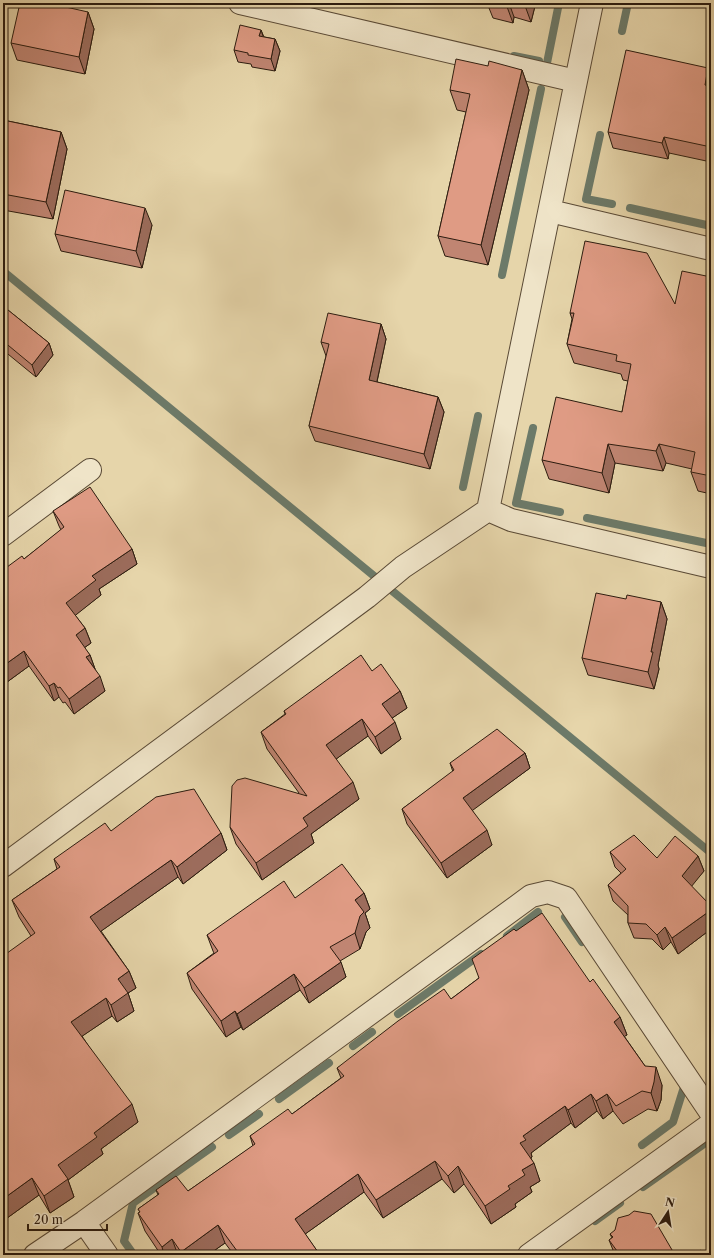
<svg xmlns="http://www.w3.org/2000/svg" width="714" height="1258" viewBox="0 0 714 1258" font-family="'Libre Caslon Text',serif">
  <rect width="100%" height="100%" fill="#e6d5aa"/>
  <filter id="stains"><feTurbulence type="fractalNoise" baseFrequency=".005" numOctaves="4"/><feColorMatrix values="0 0 0 0 .2 0 0 0 0 .09 0 0 0 0 .02 0 0 0 .5 -.17"/></filter>
  <radialGradient id="worn" r=".72"><stop offset=".6" stop-color="#630" stop-opacity="0"/><stop offset="1" stop-color="#630" stop-opacity=".3"/></radialGradient>
  <g fill="none" stroke-linecap="round" stroke-linejoin="round">
    <!-- stream -->
    <path stroke="#6c7a69" stroke-width="8" d="M622,31L628,3
      M514,56L539,61
      M547,63L559,3
      M600,135L586,199L612,204
      M630,208L711,226
      M3,271L711,853
      M502,275L541,89
      M533,428L516,503L560,512
      M463,487L478,416
      M587,518L711,544
      M565,917L582,942
      M507,936L538,912
      M398,1014L481,954
      M353,1046L372,1032
      M279,1099L329,1063
      M229,1135L259,1114
      M642,1145L673,1122L684,1087L681,1082
      M643,1187L704,1144
      M595,1221L620,1203
      M134,1255L124,1241L133,1203L212,1147"/>
    <!-- street casing -->
    <g stroke="#5a4a36" stroke-width="24">
      <path id="street" d="M240,3L576,81
        M550,211L711,249
        M488,510L511,520L711,567
        M3,535L90,470
        M3,866L367,597L403,567L488,510L592,3
        M84,1222L107,1255
        M35,1255L84,1222L531,896L548,892L566,898L711,1113
        M529,1255L711,1124"/>
    </g>
    <!-- street -->
    <use href="#street" stroke="#efe4c8" stroke-width="22"/>
  </g>
  <!-- wall -->
  <path fill="#c08572" stroke="#2c1c0f" d="M487,3H541L535,6L531,22L514,17L513,23L493,18Z
    M88,12L94,29L85,74L17,60L11,43Z
    M261,30L264,37L275,39L280,51L275,71L252,67L251,64L238,62L234,50Z
    M488,66L522,70L529,90L488,265L445,256L438,236L466,112L457,110L450,90Z
    M708,68L711,76V162L669,153L668,159L613,148L608,132Z
    M3,120L61,132L67,149L53,219L3,210Z
    M152,225L142,268L61,251L55,234Z
    M711,277V494L698,491L691,472L692,469L666,463L663,471L615,463L609,493L549,479L542,460L622,412L628,381L623,380L621,374L574,363L567,344L572,319L570,313L675,304Z
    M3,306L49,343L53,355L36,377L3,350Z
    M381,324L386,339L377,382L438,397L444,412L430,469L315,441L309,426L326,356L321,342Z
    M53,511L132,549L137,564L99,589L101,595L75,615L85,628L91,643L84,648L90,655L95,669L105,691L74,714L65,702L63,703L59,697L54,701L29,666L3,685L5,577L3,570L24,559L61,530L59,526Z
    M626,599L661,602L667,619L658,665L659,669L654,689L588,675L582,658Z
    M372,671L400,691L407,708L392,718L401,739L381,754L368,736L336,759L359,799L311,834L314,843L262,880L236,844L230,827L299,793L267,749L261,732L285,714L284,711Z
    M525,753L530,768L472,810L492,845L447,878L407,824L402,809L453,772L450,763Z
    M111,831L221,833L227,850L183,884L178,877L101,931L129,971L136,988L128,993L134,1011L117,1022L112,1016L82,1036L138,1122L101,1149L103,1154L68,1180L74,1197L50,1213L39,1195L3,1221L31,936L19,917L12,900L57,869L54,859Z
    M610,852L657,858L698,856L704,871L691,886L711,906V929L678,954L671,942L663,950L652,939L634,938L628,923V915L613,901L608,885L621,873L615,867Z
    M364,893L370,909L365,913L370,928L366,932L360,949L340,961L346,977L309,1003L300,990L243,1030L241,1027L226,1037L192,989L187,973L214,953L213,951L207,935L295,898Z
    M516,931L590,982L620,1017L627,1035L624,1036L645,1066L662,1085L661,1100L657,1111L648,1109L623,1124L613,1111L603,1119L597,1111L575,1128L571,1123L531,1153L532,1157L531,1158L540,1181L530,1187L532,1192L515,1204L516,1207L491,1224L464,1184L454,1193L442,1179L383,1218L364,1192L305,1234L320,1255H234L225,1243L208,1255H161L145,1231L138,1213L140,1212L138,1209L158,1195L156,1190L188,1191L253,1146L250,1136L292,1114L341,1078L337,1068L451,999L479,978Z
    M610,1234L675,1255H615L609,1240L612,1238Z"/>
  <!-- shaded-wall -->
  <path fill="#9c6c5c" stroke="#2c1c0f" d="M507,3H509L514,17L513,23L506,4Z
    M524,3H534L535,6L531,22Z
    M88,12L94,29L85,74L79,57Z
    M261,30L265,42L259,36Z
    M275,39L280,51L275,71L271,59Z
    M708,68L711,76V98L705,85Z
    M522,70L529,90L488,265L481,245Z
    M61,132L67,149L53,219L46,202Z
    M664,137L669,153L668,159L662,143Z
    M145,208L152,225L142,268L136,251Z
    M381,324L386,339L374,395L369,380Z
    M49,343L53,355L36,377L32,365Z
    M438,397L444,412L430,469L424,454Z
    M608,444L615,463L609,493L602,473Z
    M659,444L666,463L663,471L656,451Z
    M132,549L137,564L99,589L101,595L72,618L66,603L92,576Z
    M661,602L667,619L658,665L659,669L654,689L648,672L651,652Z
    M85,628L91,643L81,650L76,635Z
    M24,651L29,666L3,685V666Z
    M90,655L95,669L86,657Z
    M100,676L105,691L74,714L69,699Z
    M54,683L59,697L54,701L49,686Z
    M400,691L407,708L388,721L382,704Z
    M362,719L368,736L332,762L326,745Z
    M395,722L401,739L381,754L375,737Z
    M525,753L530,768L469,813L463,798Z
    M353,782L359,799L311,834L314,843L262,880L256,863L303,818Z
    M487,830L492,845L447,878L441,863Z
    M221,833L227,850L183,884L177,867Z
    M698,856L704,871L687,892L682,876Z
    M171,860L178,877L97,934L90,917Z
    M364,893L370,909L365,913L370,928L366,932L360,949L355,933V900Z
    M711,910V929L678,954L672,938Z
    M665,927L671,942L663,950L657,935Z
    M341,962L346,977L309,1003L304,988Z
    M129,971L136,988L128,993L134,1011L117,1022L111,1005L118,979Z
    M294,974L300,990L243,1030L237,1014Z
    M106,998L112,1016L78,1039L71,1022Z
    M235,1011L241,1027L226,1037L221,1021Z
    M620,1017L627,1035L620,1039L614,1022Z
    M656,1067L662,1085L661,1100L657,1111L651,1093Z
    M591,1094L597,1111L575,1128L568,1110Z
    M607,1094L613,1111L603,1119L596,1101Z
    M132,1104L138,1122L101,1149L103,1154L68,1180L74,1197L50,1213L44,1196L58,1165L94,1133Z
    M565,1106L571,1123L531,1153L532,1157L527,1161L520,1143L523,1136Z
    M435,1161L442,1179L383,1218L376,1200Z
    M534,1163L540,1181L530,1187L532,1192L515,1204L516,1207L491,1224L485,1206L508,1186L522,1170Z
    M458,1166L464,1184L454,1193L448,1176Z
    M358,1174L364,1192L301,1237L295,1219Z
    M32,1178L39,1195L3,1221V1199Z
    M218,1225L225,1243L208,1255H182L181,1252Z
    M172,1239L178,1255H164L162,1247Z"/>
  <!-- building -->
  <path fill="#df9b84" stroke="#2c1c0f" d="M20,3H48L88,12L79,57L11,43Z
    M240,25L261,30L259,36L275,39L271,59L248,55V53L234,50Z
    M626,50L708,68L705,85L711,87V147L664,137L662,143L608,132Z
    M456,59L488,66L489,61L522,70L481,245L438,236L470,94L450,90Z
    M3,120L61,132L46,202L3,194Z
    M65,190L145,208L136,251L55,234Z
    M585,241L647,253L675,304L682,271L711,277V476L691,472L695,452L659,444L656,451L608,444L602,473L542,460L556,397L622,412L631,364L616,361L617,355L567,344L574,313H570Z
    M3,306L49,343L32,365L3,341Z
    M328,313L381,324L369,380L438,397L424,454L309,426L329,344L321,342Z
    M90,487L132,549L92,576L96,580L66,603L85,628L76,635L90,655L86,657L100,676L69,699L60,687L58,688L54,683L49,686L24,651L3,666V578L6,576L3,571V570L22,556L24,559L64,527L53,511Z
    M596,593L626,599L627,595L661,602L651,652H653L648,672L582,658Z
    M361,655L372,671L381,664L400,691L382,704L395,722L375,737L362,719L326,745L353,782L303,818L308,826L256,863L230,827L232,786L237,780L245,778L307,796L261,732L286,714L284,711Z
    M497,729L525,753L463,798L487,830L441,863L402,809L454,770L450,763Z
    M194,789L221,833L177,867L171,860L90,917L129,971L118,979L128,993L111,1005L106,998L71,1022L132,1104L94,1133L97,1137L58,1165L68,1179L44,1196L32,1178L3,1199V956L35,933L12,900L60,867L54,859L105,823L111,831L156,797Z
    M634,835L657,858L675,836L698,856L682,876L711,906V910L672,938L665,927L657,935L646,924L628,923V906L608,885L626,869L610,852Z
    M342,864L364,893L355,900L364,912L360,916L355,933L330,947L341,962L304,988L294,974L237,1014L235,1011L221,1021L187,973L218,951L207,935L284,881L295,898Z
    M542,913L590,982L593,979L620,1017L614,1022L645,1066L656,1067L654,1082L651,1093L642,1091L616,1106L607,1094L596,1101L591,1094L568,1110L565,1106L523,1136L526,1140L520,1143L534,1163L522,1170L525,1175L508,1186L510,1189L485,1206L458,1166L448,1176L435,1161L376,1200L358,1174L295,1219L320,1255H240L218,1225L181,1252L172,1239L162,1247L138,1213L140,1212L138,1209L159,1194L156,1190L176,1176L188,1191L255,1144L250,1136L288,1109L292,1114L344,1076L337,1068L398,1021L444,989L451,999L479,978L472,959L514,929L516,931Z
    M634,1211L651,1214L675,1255H620L609,1240L613,1237L610,1234L615,1230L618,1218L629,1215Z
    M701,1250L705,1255H694Z"/>
  <!-- margin -->
  <rect width="714" height="1258" fill="none" stroke="#e6d5aa" stroke-width="16"/>
  <rect x="4" y="4" width="706" height="1250" fill="none" stroke="#2c1c0f" stroke-width="2"/>
  <rect x="8" y="8" width="698" height="1242" fill="none" stroke="#2c1c0f"/>
  <!-- north arrow -->
  <g transform="translate(668 1212) rotate(12)" stroke="#efe4c8" stroke-width="3" paint-order="stroke">
  <path d="M0-3L7 15L0 10L-7 15Z" fill="#2c1c0f"/>
  <text y="-6" font-size="11" font-weight="bold" text-anchor="middle" fill="#2c1c0f">N</text>
  </g>
  <!-- scale -->
  <path d="M28 1224v6h79v-6" fill="none" stroke="#2c1c0f" stroke-width="2"/>
  <text x="34" y="1224" font-size="12" fill="#2c1c0f" stroke="#efe4c8" stroke-width="3" paint-order="stroke">20 m</text>
  <rect width="100%" height="100%" filter="url(#stains)"/>
  <rect width="100%" height="100%" fill="url(#worn)"/>
</svg>
